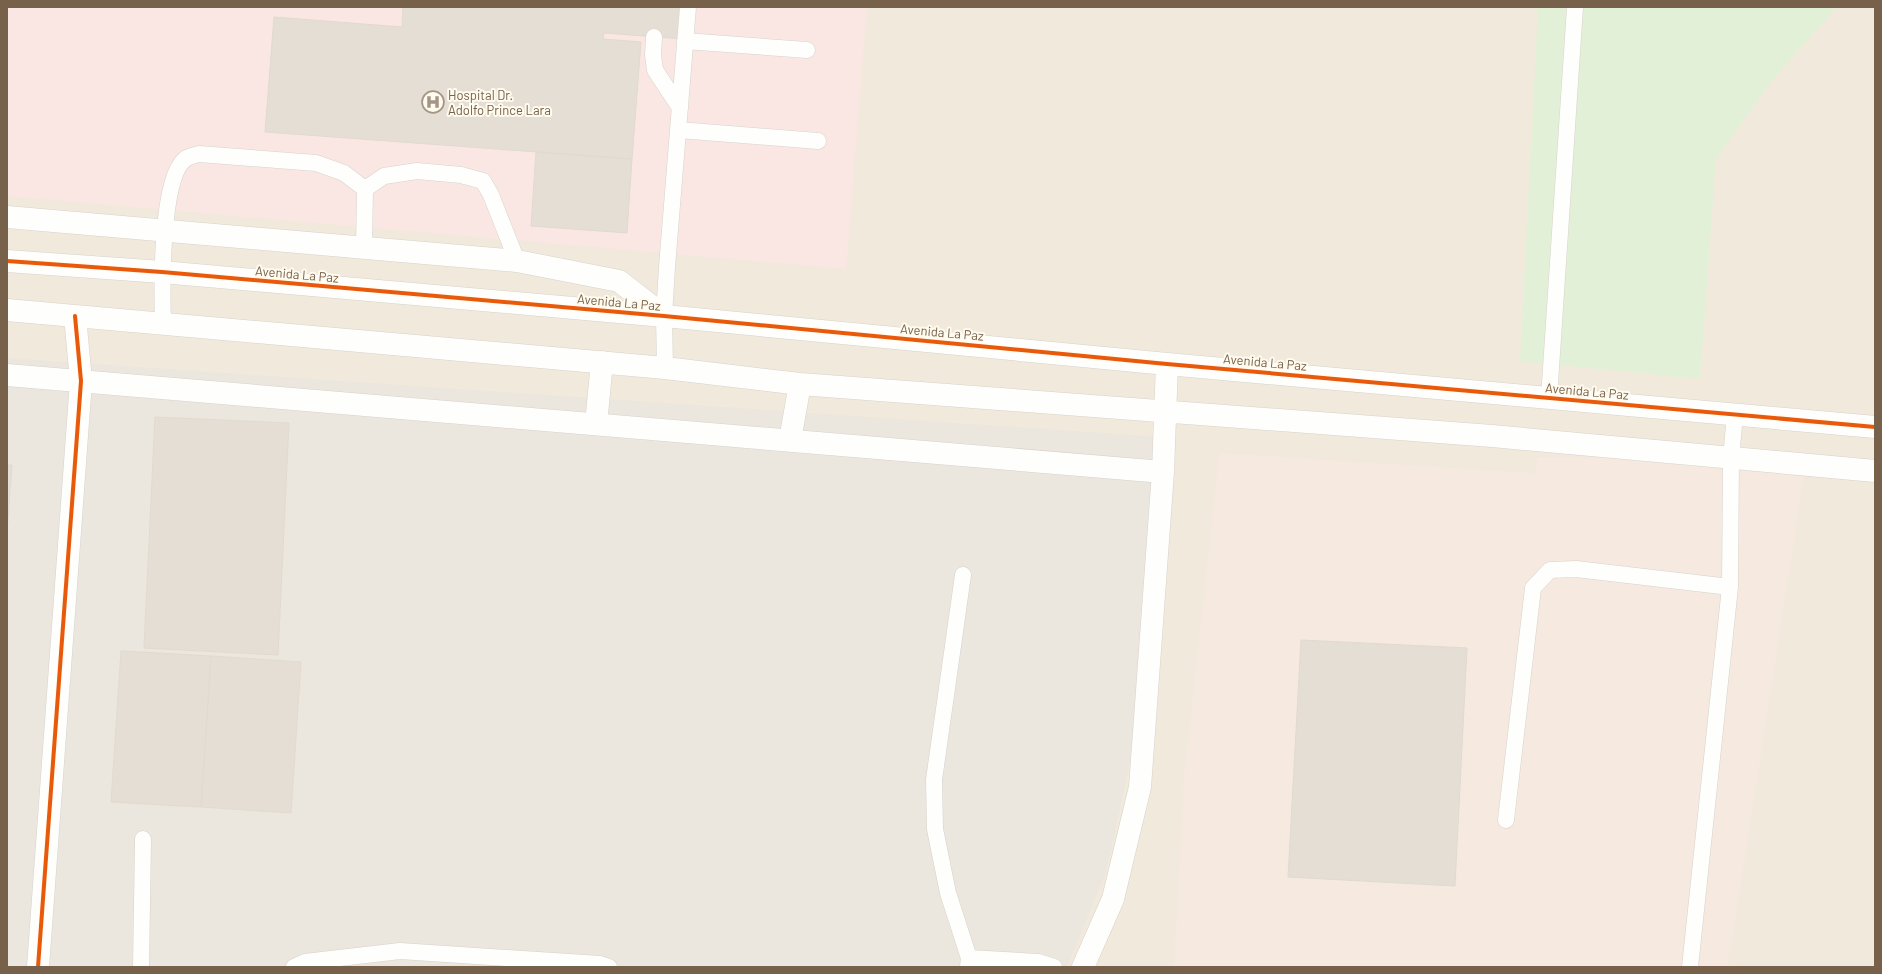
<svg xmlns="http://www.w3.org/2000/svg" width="1882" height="974" viewBox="0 0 1882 974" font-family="Barlow,sans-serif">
  <rect width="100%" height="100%" fill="#f8f5ee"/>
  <!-- residential -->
  <path fill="#f1e9db" d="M7,7H1875V967H7Z"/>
  <!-- commercial -->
  <path fill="#f6e9df" d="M1219,453L1535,473L1538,457L1745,460L1804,477L1728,967H1174L1184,776Z"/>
  <!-- industrial -->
  <path fill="#ebe6de" d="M7,358L1162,437L1142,706L1106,872L1067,967H7Z"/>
  <!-- medical -->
  <path fill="#fae7e4" d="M7,7H867L846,269L7,196Z"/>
  <!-- green -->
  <path fill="#e3f0d8" d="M1538,7H1837L1773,79L1716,159L1700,379L1520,361Z"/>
  <!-- building -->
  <path fill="#e5ded5" stroke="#e1dacf" d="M403,7H686L683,39L604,33L603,39L641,42L632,159L265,132L274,17L402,27Z
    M536,152L632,159L627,233L531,226Z
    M155,417L289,423L278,655L144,648Z
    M7,465H12L7,531Z
    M1301,640L1467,648L1455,886L1288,877Z
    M121,651L211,656L201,807L111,802Z
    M211,656L301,662L291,813L201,807Z"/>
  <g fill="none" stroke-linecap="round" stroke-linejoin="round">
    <!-- lane casing -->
    <g stroke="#d7d2cb" stroke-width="17">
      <path id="lane" d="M654,37L653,55L655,70L680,108
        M685,41L807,50
        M679,130L818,141
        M365,189L384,176L417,171L461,175L483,181L491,195L517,261
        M163,324C162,293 160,179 185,159C188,157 195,155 199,154L316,163L344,173L365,189L364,248
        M665,368L664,316L667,267L688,7
        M1549,398L1575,7
        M963,575L934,780L935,829L948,893L969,958
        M1506,820L1533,588L1550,570L1576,569L1730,587
        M141,967L143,839
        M294,967L305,962L400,951L600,964L609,967
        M968,967L969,958L1038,962L1054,967
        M1690,967L1730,587L1731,458L1735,414"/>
    </g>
    <!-- street casing -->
    <g stroke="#d7d2cb" stroke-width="23">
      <path id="street" d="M7,217L517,261L619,281L664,316
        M7,261L162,272L664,316L1167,364L1875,427
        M7,310L665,368L800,384L1492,436L1875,471
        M7,375L1163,472
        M596,424L602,362
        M790,440L800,384
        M38,967L81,381L75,316
        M1083,967L1113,899L1140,787L1163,472L1167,364"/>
    </g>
    <!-- lane -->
    <use href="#lane" stroke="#fefefc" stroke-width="16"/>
    <!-- street -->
    <use href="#street" stroke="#fefefc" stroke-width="22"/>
    <!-- cycleway casing -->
    <g stroke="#fffbef" stroke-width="6">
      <path id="cycleway" d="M7,261L162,272L664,316L1167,364L1875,427
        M38,967L81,381L75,316"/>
    </g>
    <!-- cycleway -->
    <use href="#cycleway" stroke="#e8590c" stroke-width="4"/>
  </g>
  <!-- icons -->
  <defs>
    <g id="hospital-ring" transform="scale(1.15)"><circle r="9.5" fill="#fffbef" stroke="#a59584" stroke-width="1.5"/><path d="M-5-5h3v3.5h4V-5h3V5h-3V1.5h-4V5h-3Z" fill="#a59584"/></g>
  </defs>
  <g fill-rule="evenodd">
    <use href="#hospital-ring" x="433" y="102"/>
  </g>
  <g text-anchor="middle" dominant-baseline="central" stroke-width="4" stroke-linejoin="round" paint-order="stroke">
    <!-- poi labels -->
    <g font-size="13" fill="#78614b" stroke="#fffbef" text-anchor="start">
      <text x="448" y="95">Hospital Dr.<tspan x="448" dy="15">Adolfo Prince Lara</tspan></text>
    </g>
    <!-- street labels -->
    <g font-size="13" fill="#78614b" stroke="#fffbef">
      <text transform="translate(297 274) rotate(5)">Avenida La Paz</text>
      <text transform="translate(619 302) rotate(5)">Avenida La Paz</text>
      <text transform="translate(942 332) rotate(5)">Avenida La Paz</text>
      <text transform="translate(1265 362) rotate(5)">Avenida La Paz</text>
      <text transform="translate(1587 391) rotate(5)">Avenida La Paz</text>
    </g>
  </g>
  <!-- border -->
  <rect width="1882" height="974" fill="none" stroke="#78614b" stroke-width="16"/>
</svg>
